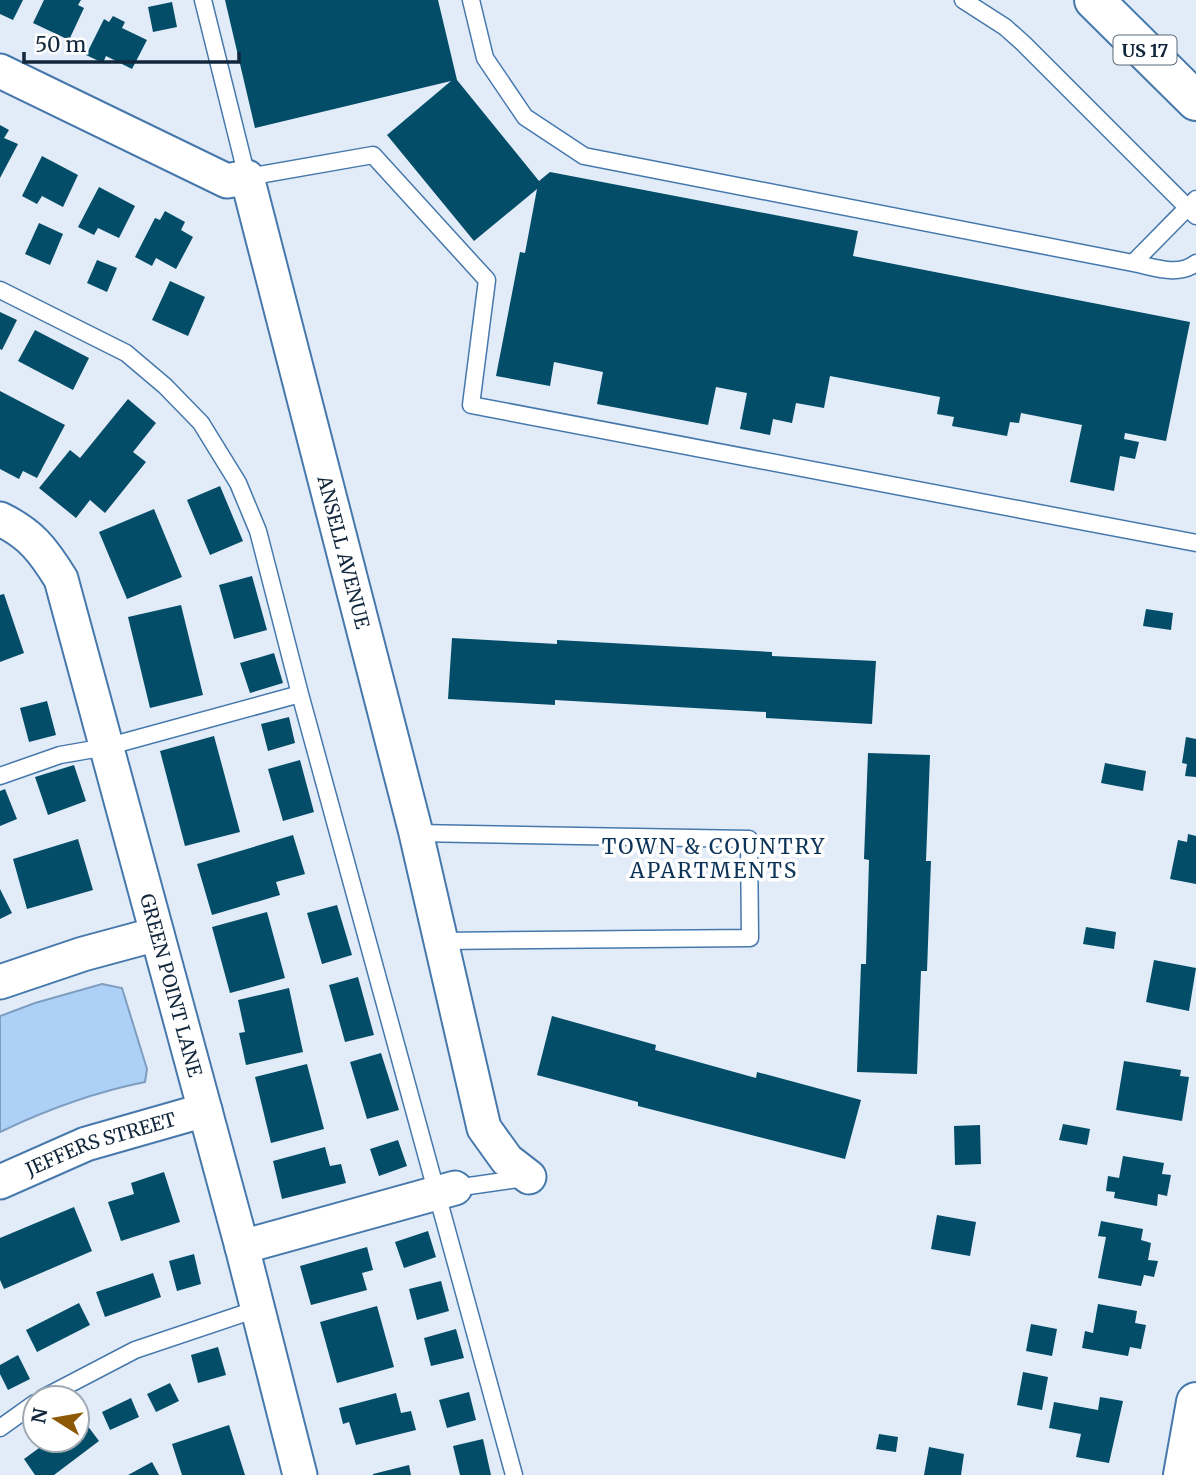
<svg xmlns="http://www.w3.org/2000/svg" width="1196" height="1475" viewBox="0 0 1196 1475" font-family="Merriweather,serif">
  <rect width="100%" height="100%" fill="#e2ecf8"/>
  <!-- water -->
  <path fill="#add0f7" stroke="#7e9dbf" stroke-width="2" d="M102,984L122,988L147,1069L145,1082C95,1092 46,1110 0,1132V1016L35,1003Z"/>
  <!-- building -->
  <path fill="#034d69" d="M0,0H23L13,20L0,14Z
    M44,0H81L78,5L84,8L69,40L33,23Z
    M225,0H438L457,80L539,181L550,172L858,231L853,256L1190,322L1166,441L1125,433L1124,439L1139,442L1135,459L1120,456L1114,491L1070,482L1082,425L1021,413L1019,423L1010,422L1007,436L952,426L954,417L937,414L940,397L830,376L824,408L796,403L792,423L773,419L770,435L740,429L747,393L716,387L708,425L597,404L603,372L554,362L550,386L496,376L520,252L525,253L537,189L474,241L387,135L451,81L255,128Z
    M172,2L177,27L153,32L148,7Z
    M113,16L125,22L122,28L147,40L132,69L106,56L103,63L86,55L104,19L109,22Z
    M0,125L9,130L4,138L18,144L0,178Z
    M42,156L78,175L63,207L42,196L37,204L22,196Z
    M99,187L135,206L119,238L98,228L94,235L78,227Z
    M165,211L185,222L181,230L193,237L176,269L156,258L152,266L135,257L155,218L160,220Z
    M39,223L63,234L50,265L25,254Z
    M97,260L117,268L107,292L87,283Z
    M170,281L205,297L188,336L152,320Z
    M0,312L17,320L2,350L0,349Z
    M35,330L89,358L73,390L18,361Z
    M0,391L65,425L37,478L23,471L19,479L0,469Z
    M128,399L156,423L133,452L146,462L105,513L90,500L76,518L39,488L70,450L80,458Z
    M220,486L243,541L210,555L187,500Z
    M154,509L182,577L127,599L99,532Z
    M252,576L267,630L234,639L219,585Z
    M4,594L24,653L0,662V595Z
    M181,605L203,695L150,708L128,617Z
    M1146,609L1173,613L1171,630L1143,626Z
    M452,638L557,644V640L772,652V656L876,661L872,724L766,718V712L555,700V705L448,699Z
    M274,653L283,683L250,693L240,663Z
    M47,701L56,735L29,742L20,708Z
    M289,717L295,743L268,751L261,724Z
    M214,736L240,832L185,846L160,751Z
    M1186,737L1196,739V777L1185,776L1187,764L1182,763Z
    M868,753L930,755L926,861H931L927,971H921L917,1074L857,1072L861,964H866L869,860L864,859Z
    M300,760L314,812L283,821L268,769Z
    M1105,763L1146,771L1143,791L1101,783Z
    M74,765L86,801L48,815L35,777Z
    M5,789L17,819L0,826V791Z
    M1188,834L1196,836V884L1170,879L1178,840L1187,842Z
    M293,835L305,874L276,882L280,895L212,915L197,864Z
    M78,839L93,890L27,909L13,859Z
    M0,889L12,913L0,919Z
    M337,905L352,955L322,964L307,913Z
    M267,912L285,978L230,993L212,927Z
    M1086,927L1116,932L1114,949L1083,944Z
    M1154,960L1196,968L1189,1011L1146,1002Z
    M358,977L374,1035L345,1042L329,985Z
    M289,988L303,1052L246,1065L239,1033L245,1032L238,1000Z
    M552,1016L656,1045L655,1050L756,1078L757,1072L861,1100L845,1159L638,1106V1102L537,1075Z
    M381,1053L399,1110L367,1119L350,1062Z
    M1124,1061L1181,1070L1180,1076L1189,1077L1182,1121L1116,1110Z
    M307,1064L324,1129L271,1143L255,1077Z
    M1063,1124L1090,1129L1087,1145L1059,1140Z
    M980,1125L981,1164L955,1165L954,1126Z
    M398,1140L407,1166L379,1176L370,1149Z
    M325,1147L330,1166L341,1164L346,1183L282,1199L273,1161Z
    M1123,1156L1164,1163L1162,1174L1171,1175L1167,1196L1158,1194L1157,1206L1114,1198L1115,1192L1106,1191L1108,1176L1119,1178Z
    M164,1172L180,1222L121,1241L108,1202L134,1194L131,1183Z
    M74,1207L92,1251L4,1289L0,1280V1238Z
    M937,1215L976,1222L970,1256L931,1249Z
    M1101,1221L1143,1229L1141,1240L1151,1243L1148,1260L1158,1261L1154,1277L1144,1275L1141,1286L1098,1278L1106,1237L1098,1236Z
    M428,1231L436,1257L404,1268L395,1242Z
    M367,1247L373,1270L362,1273L367,1290L311,1305L300,1266Z
    M194,1254L201,1284L177,1291L169,1261Z
    M153,1273L161,1297L105,1317L96,1292Z
    M441,1281L449,1311L417,1320L409,1289Z
    M79,1303L90,1325L37,1352L26,1330Z
    M1098,1304L1137,1311L1135,1323L1146,1325L1141,1349L1130,1347L1128,1356L1082,1348L1085,1331L1093,1333Z
    M377,1306L394,1367L337,1383L320,1322Z
    M1031,1324L1057,1329L1052,1356L1026,1351Z
    M456,1329L464,1358L431,1366L424,1338Z
    M218,1347L226,1375L198,1383L191,1355Z
    M18,1355L30,1379L8,1390L0,1374V1365Z
    M1023,1372L1048,1377L1042,1410L1017,1405Z
    M170,1383L179,1401L156,1412L147,1394Z
    M469,1392L476,1420L447,1428L439,1400Z
    M396,1393L401,1413L411,1411L416,1430L356,1445L349,1422L343,1424L339,1408Z
    M1100,1397L1123,1401L1109,1463L1076,1457L1081,1434L1049,1428L1054,1402L1098,1410Z
    M131,1398L139,1417L110,1430L102,1412Z
    M81,1417L99,1441L54,1475H35L24,1459L50,1440H77V1420Z
    M229,1425L245,1475H182L172,1444Z
    M879,1434L898,1437L896,1452L876,1449Z
    M483,1439L491,1475H460L453,1446Z
    M929,1447L964,1454L961,1475H924Z
    M152,1462L159,1475H128Z
    M409,1465L411,1475H373V1474Z"/>
  <g fill="none" stroke-linecap="round" stroke-linejoin="round">
    <!-- lane casing -->
    <g stroke="#4678ac" stroke-width="19">
      <path id="lane" d="M203,0L247,177L373,155L487,280L471,405L1196,543
        M471,0L485,58L525,117L584,156L1133,263L1196,199
        M963,0L1005,27L1024,44L1196,216
        M1133,263C1154,267 1178,277 1196,263
        M0,290L126,353L165,386L201,423L238,483L258,531L300,694L514,1475
        M0,776L60,755L106,747L300,694
        M416,833L749,839L750,938L440,941
        M455,1188L525,1178
        M43,1398L135,1350L257,1309
        M0,1428L35,1403"/>
    </g>
    <!-- street casing -->
    <g stroke="#4678ac" stroke-width="37">
      <g id="street">
        <path id="s1" d="M0,71L227,181L247,177L416,833L484,1128L507,1160L529,1177"/>
        <path id="s2" d="M0,519C31,534 43,550 61,579L242,1247L300,1475"/>
        <path d="M0,982L83,954L157,934"/>
        <path id="s3" d="M0,1182L86,1144L205,1110"/>
        <path d="M242,1247L455,1188"/>
      </g>
    </g>
    <!-- secondary casing -->
    <g stroke="#4678ac" stroke-width="42">
      <path id="secondary" d="M1183,1475L1196,1402"/>
    </g>
    <!-- primary casing -->
    <g stroke="#4678ac" stroke-width="42">
      <path id="primary" d="M1094,0L1196,101"/>
    </g>
    <!-- lane -->
    <use href="#lane" stroke="#fff" stroke-width="16"/>
    <!-- street -->
    <use href="#street" stroke="#fff" stroke-width="33"/>
    <!-- secondary -->
    <use href="#secondary" stroke="#fff" stroke-width="38"/>
    <!-- primary -->
    <use href="#primary" stroke="#fff" stroke-width="38"/>
  </g>
  <g text-anchor="middle" dominant-baseline="central" stroke-width="7" stroke-linejoin="round" paint-order="stroke">
    <!-- shield labels -->
    <rect fill="#fff" stroke="#596876" stroke-width="2" x="1113.5" y="35.5" width="63" height="29" rx="5"/>
    <g font-size="18" font-weight="bold" fill="#12273c">
      <text x="1145" y="50">US 17</text>
    </g>
    <!-- street labels -->
    <g font-size="19" fill="#12273c" stroke="#fff">
      <text stroke="none"><textPath href="#s1" startOffset="660">ANSELL AVENUE</textPath></text>
      <text stroke="none"><textPath href="#s2" startOffset="508">GREEN POINT LANE</textPath></text>
      <text stroke="none"><textPath href="#s3" startOffset="108">JEFFERS STREET</textPath></text>
    </g>
    <!-- neighbourhood labels -->
    <g font-size="21" letter-spacing="2" fill="#0c3358" stroke="#fff">
      <text x="714" y="846">TOWN &amp; COUNTRY<tspan x="714" dy="24">APARTMENTS</tspan></text>
    </g>
  </g>
  <!-- north arrow -->
  <g transform="translate(56 1419) rotate(281)"><circle r="33" fill="#ffffff" stroke="#a0a9b1" stroke-width="2"/>
  <path d="M0-5L12 26L0 18L-12 26Z" fill="#8c5904"/>
  <text y="-10" font-size="19" font-weight="bold" text-anchor="middle" fill="#12273c">N</text>
  </g>
  <!-- scale -->
  <path d="M24 52v10h215v-10" fill="none" stroke="#12273c" stroke-width="3.5"/>
  <text x="35" y="52" font-size="21" fill="#12273c" stroke="#ffffff" stroke-width="5" paint-order="stroke">50 m</text>
</svg>
